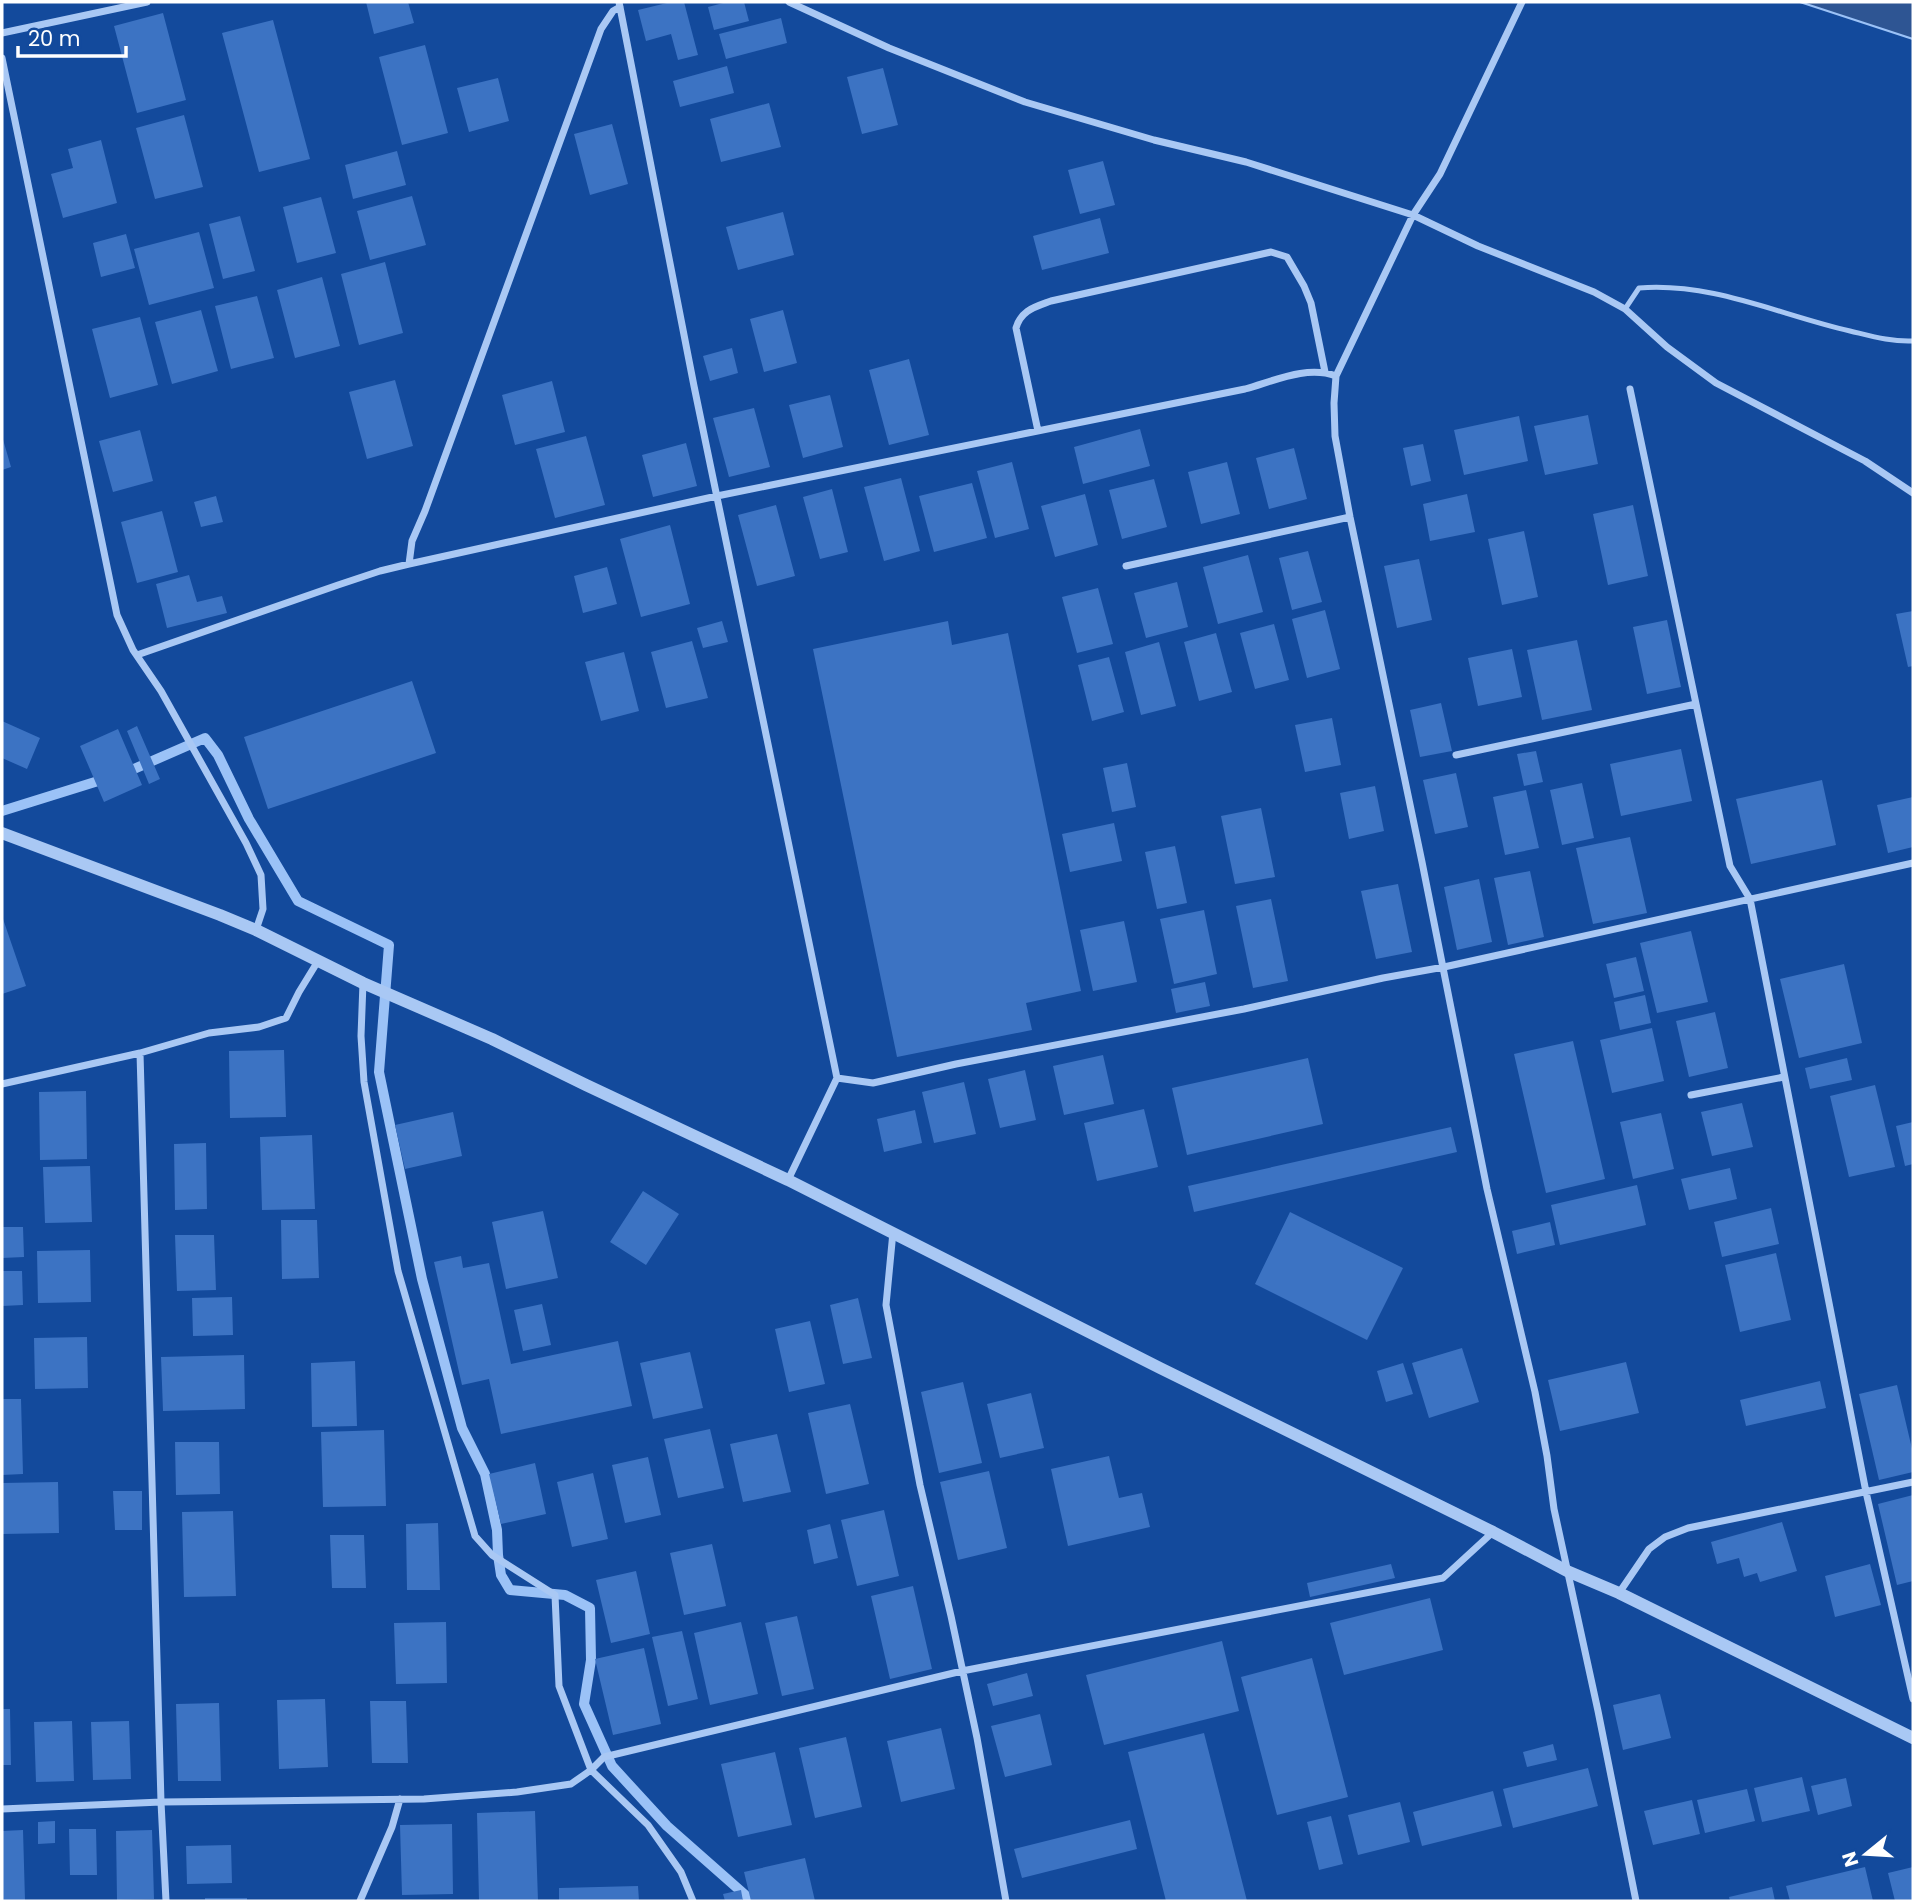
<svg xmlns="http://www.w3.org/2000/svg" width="1915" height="1903" viewBox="0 0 1915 1903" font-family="Poppins,sans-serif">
  <rect width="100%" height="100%" fill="#134a9c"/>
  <!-- water -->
  <path fill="#2e5593" stroke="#9bc2f7" stroke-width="2" d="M1800,2H1913V39Z"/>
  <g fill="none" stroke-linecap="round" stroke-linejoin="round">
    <!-- stream -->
    <path stroke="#9bc2f7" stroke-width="10" d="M2,811L127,772L205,738L218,755L249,819L298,901L389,945L379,1072L422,1279L462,1428L485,1474L497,1530L498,1555L501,1575L510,1590L565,1595L590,1608L591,1660L584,1704L612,1766L667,1826L752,1901"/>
  </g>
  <!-- building -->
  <path fill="#3c73c3" d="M366,2H408L414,23L374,34Z
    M671,2H684L698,55L678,60L671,34L646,41L638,10Z
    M727,2H744L749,21L714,30L708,7Z
    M163,13L186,100L137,113L114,26Z
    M781,18L787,43L726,59L719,34Z
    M273,20L310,159L259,172L222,33Z
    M425,45L448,133L402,145L379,57Z
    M727,66L734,93L680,107L673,81Z
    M883,68L898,125L862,134L847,77Z
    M498,78L509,121L469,132L457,88Z
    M769,103L781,147L721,162L710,119Z
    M184,115L203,187L155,199L136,128Z
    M612,124L628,184L590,195L574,134Z
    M101,140L117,203L63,218L51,174L73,168L68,149Z
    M397,151L406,185L353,199L345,165Z
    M1103,161L1115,205L1080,214L1068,170Z
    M412,196L426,245L370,260L357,211Z
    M321,197L336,253L297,263L283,207Z
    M783,212L794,255L738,270L726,227Z
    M240,216L255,271L223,279L209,224Z
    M1100,218L1109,253L1042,270L1033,236Z
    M199,232L214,288L149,305L134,249Z
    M126,234L135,268L101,277L93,243Z
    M385,262L403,333L359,345L341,274Z
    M322,277L340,346L295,358L277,290Z
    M257,296L274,358L231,369L215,306Z
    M201,310L218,371L172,384L155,322Z
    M783,310L797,363L764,372L750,319Z
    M140,317L158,385L110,398L92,329Z
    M732,348L738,373L710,381L703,356Z
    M909,359L929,435L889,445L869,370Z
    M395,380L413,446L367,459L349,392Z
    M552,381L565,432L515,445L502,395Z
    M830,395L843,447L803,458L789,405Z
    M754,408L770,467L729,477L713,418Z
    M1588,415L1598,464L1545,475L1534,426Z
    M1519,416L1528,461L1464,475L1454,430Z
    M1140,429L1150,466L1083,484L1074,447Z
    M140,430L153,481L113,492L99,441Z
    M2,436L11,467L2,470Z
    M586,436L605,505L555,518L536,449Z
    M686,443L697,486L653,497L642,455Z
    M1423,444L1431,481L1411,486L1403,448Z
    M1294,448L1307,499L1269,509L1256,458Z
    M1012,462L1029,529L995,538L977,471Z
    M1227,462L1240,514L1201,524L1188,472Z
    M901,478L920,551L884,561L864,487Z
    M1154,479L1167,527L1122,539L1109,490Z
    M972,483L987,538L934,552L919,496Z
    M832,489L848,552L820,559L803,497Z
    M1085,494L1098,545L1055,557L1041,506Z
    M1467,494L1475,532L1430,541L1423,504Z
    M216,496L223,522L201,527L194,502Z
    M776,505L795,576L757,586L738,515Z
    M1633,505L1648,576L1608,585L1593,514Z
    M162,511L178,572L137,583L121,522Z
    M670,525L690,604L641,617L620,539Z
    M1524,531L1538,597L1502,605L1488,539Z
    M1308,551L1322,602L1292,610L1279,558Z
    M1248,555L1263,612L1218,624L1203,567Z
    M1419,559L1432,620L1397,628L1384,566Z
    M607,567L617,604L583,613L574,576Z
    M189,575L197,602L222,596L227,613L167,628L156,584Z
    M1177,582L1188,627L1146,638L1134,593Z
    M1098,588L1113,644L1077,653L1062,597Z
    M1325,610L1340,669L1307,678L1292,619Z
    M1913,611V666L1908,667L1896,614Z
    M1667,620L1681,687L1647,694L1633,627Z
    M722,621L728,642L703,648L697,628Z
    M948,621L952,645L1008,633L1081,991L1026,1003L1032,1030L897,1057L813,649Z
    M1274,624L1289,680L1255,689L1240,633Z
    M1216,633L1232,692L1199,701L1184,642Z
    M1577,640L1592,710L1542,720L1527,650Z
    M692,641L708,698L666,708L651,652Z
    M1159,642L1176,706L1141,715L1125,652Z
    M1512,649L1522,697L1478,706L1468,658Z
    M624,652L639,711L601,721L585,662Z
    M1109,657L1124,712L1092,721L1078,665Z
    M412,681L436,753L268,809L244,737Z
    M1441,703L1452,751L1420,757L1410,710Z
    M1332,718L1341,765L1305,772L1295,725Z
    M2,721L40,738L27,769L2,758Z
    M137,726L160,779L149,784L127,731Z
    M118,729L142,785L104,802L80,746Z
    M1681,749L1692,801L1621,816L1610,764Z
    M1536,751L1543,782L1524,786L1517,754Z
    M1127,763L1136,807L1112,812L1103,768Z
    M1456,773L1468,827L1435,834L1423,780Z
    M1822,780L1836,845L1751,864L1736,799Z
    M1582,783L1594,838L1562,845L1550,790Z
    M1375,786L1384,831L1349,839L1340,793Z
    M1526,790L1539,848L1505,855L1493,797Z
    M1913,797V847L1888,853L1877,805Z
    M1261,808L1275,877L1235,884L1221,816Z
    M1114,823L1122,861L1070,872L1062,834Z
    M1630,837L1647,913L1593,924L1576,848Z
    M1175,846L1187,903L1157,909L1145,852Z
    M1530,871L1544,937L1508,945L1494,878Z
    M1479,879L1492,942L1457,950L1444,887Z
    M1398,884L1412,952L1376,959L1361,891Z
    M1271,899L1288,981L1253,988L1236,906Z
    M1204,910L1217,974L1174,984L1160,919Z
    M2,916L26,986L2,994Z
    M1124,921L1137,982L1093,991L1080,930Z
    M1691,931L1708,1002L1657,1013L1640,943Z
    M1636,957L1644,991L1614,998L1606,964Z
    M1844,964L1862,1043L1799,1058L1780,979Z
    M1205,982L1210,1006L1176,1013L1171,989Z
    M1645,995L1651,1023L1620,1030L1614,1002Z
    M1715,1012L1728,1068L1689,1077L1676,1021Z
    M1652,1028L1664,1081L1612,1093L1600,1040Z
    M1573,1041L1605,1179L1546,1193L1514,1054Z
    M284,1050L286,1117L230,1118L229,1051Z
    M1103,1055L1114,1104L1064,1115L1053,1066Z
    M1308,1058L1323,1124L1187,1155L1172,1088Z
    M1847,1058L1852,1080L1810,1089L1805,1068Z
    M1025,1070L1036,1120L1000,1128L988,1079Z
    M964,1082L976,1134L934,1143L922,1092Z
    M1875,1085L1895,1167L1849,1177L1830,1096Z
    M86,1091L87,1159L40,1160L39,1092Z
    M1742,1103L1753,1147L1712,1156L1701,1112Z
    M1144,1109L1158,1167L1097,1181L1084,1123Z
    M915,1110L922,1143L884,1152L877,1119Z
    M453,1112L462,1156L405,1169L395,1125Z
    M1661,1113L1674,1169L1633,1179L1620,1122Z
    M1913,1122V1164L1905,1166L1896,1126Z
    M1451,1127L1457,1152L1194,1212L1188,1186Z
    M312,1135L315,1209L262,1210L260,1137Z
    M206,1143L207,1209L175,1210L174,1144Z
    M90,1166L92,1222L45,1223L43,1167Z
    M1730,1168L1737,1199L1689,1210L1681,1179Z
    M1637,1185L1646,1225L1560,1245L1551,1205Z
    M643,1191L679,1214L646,1265L610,1242Z
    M1771,1208L1779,1244L1722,1257L1714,1222Z
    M543,1211L558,1278L506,1289L492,1222Z
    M1290,1212L1403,1268L1367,1340L1255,1284Z
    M281,1220H317L319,1278L282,1279Z
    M1550,1222L1555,1245L1517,1254L1512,1231Z
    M2,1227H23L24,1257L2,1258Z
    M175,1235H214L216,1290L177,1291Z
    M90,1250L91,1302L38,1303L37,1251Z
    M1776,1253L1791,1320L1740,1332L1725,1265Z
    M461,1256L463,1268L489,1263L511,1364L618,1341L632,1406L501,1434L489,1379L462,1385L434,1262Z
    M2,1271H22L23,1305L2,1306Z
    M232,1297L233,1335L193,1336L192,1298Z
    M858,1298L872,1358L843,1364L830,1305Z
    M542,1304L551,1345L523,1351L514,1310Z
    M810,1321L825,1384L789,1392L775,1329Z
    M87,1337L88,1388L35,1389L34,1338Z
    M1462,1348L1479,1402L1429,1418L1412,1363Z
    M690,1352L703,1408L653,1419L640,1363Z
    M244,1355L245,1409L163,1411L161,1357Z
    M355,1361L357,1426L312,1427L311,1363Z
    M1626,1362L1639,1413L1560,1431L1548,1380Z
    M1403,1363L1413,1394L1386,1402L1377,1371Z
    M1820,1381L1826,1408L1746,1426L1740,1400Z
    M963,1382L982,1463L939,1473L921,1392Z
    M1897,1385L1913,1453V1472L1879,1480L1859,1394Z
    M1031,1393L1044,1448L1000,1458L987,1404Z
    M2,1399H21L23,1474L2,1475Z
    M850,1404L869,1484L826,1494L808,1413Z
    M710,1429L724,1488L678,1498L664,1439Z
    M384,1430L386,1506L323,1507L321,1432Z
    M777,1434L791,1492L743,1502L730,1444Z
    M175,1442H219L220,1494L176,1495Z
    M1109,1456L1119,1498L1142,1493L1150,1527L1068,1546L1051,1469Z
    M648,1457L661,1515L625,1523L612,1465Z
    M535,1463L546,1514L501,1524L489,1474Z
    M989,1471L1007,1548L958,1560L940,1482Z
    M593,1473L608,1539L572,1547L557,1482Z
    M58,1482L59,1533L2,1534V1483Z
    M113,1491H142V1530H115Z
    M1913,1495V1581L1897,1585L1878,1504Z
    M884,1510L899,1576L857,1586L841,1520Z
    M233,1511L236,1596L184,1597L182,1512Z
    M1782,1522L1797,1571L1760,1582L1757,1573L1744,1577L1739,1558L1717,1564L1711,1542Z
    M438,1523L440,1590H407L406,1524Z
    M830,1524L838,1558L814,1564L807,1530Z
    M330,1535H364L366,1588H332Z
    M712,1544L726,1606L684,1615L670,1553Z
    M1391,1564L1395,1578L1310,1597L1307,1583Z
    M1870,1564L1881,1605L1835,1617L1825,1576Z
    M636,1571L650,1634L611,1643L596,1580Z
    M913,1586L932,1669L890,1679L871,1596Z
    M1430,1598L1443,1650L1344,1675L1330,1623Z
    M797,1616L814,1689L782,1696L765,1623Z
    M446,1622L447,1683L396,1684L394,1623Z
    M741,1622L758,1694L710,1705L694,1633Z
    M682,1631L698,1699L668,1706L652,1637Z
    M1222,1641L1239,1711L1104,1745L1086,1675Z
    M644,1648L661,1724L613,1735L595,1659Z
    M1312,1658L1348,1797L1277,1815L1241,1677Z
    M1027,1673L1033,1696L993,1706L987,1684Z
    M1660,1694L1671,1738L1623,1750L1613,1705Z
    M325,1699L328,1767L279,1769L277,1700Z
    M370,1701H406L408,1763H372Z
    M219,1703L221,1781H178L176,1704Z
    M2,1709H10L11,1765H2Z
    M1040,1714L1052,1765L1005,1777L991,1726Z
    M72,1721L74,1781L36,1782L34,1722Z
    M129,1721L131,1779L93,1780L91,1722Z
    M941,1728L955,1789L901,1802L887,1741Z
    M1204,1733L1247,1901H1166L1128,1752Z
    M846,1737L862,1807L815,1818L799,1748Z
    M1553,1744L1557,1760L1527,1767L1523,1752Z
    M775,1752L792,1825L738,1837L721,1764Z
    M1588,1768L1598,1806L1513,1828L1503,1789Z
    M1802,1777L1810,1811L1762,1822L1754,1788Z
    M1846,1778L1852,1806L1818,1815L1811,1786Z
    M1747,1789L1755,1821L1705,1833L1697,1800Z
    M1493,1791L1502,1826L1422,1846L1413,1812Z
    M1692,1800L1700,1834L1653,1845L1644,1811Z
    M1400,1802L1410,1842L1358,1855L1348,1815Z
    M535,1811L538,1901H479L477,1813Z
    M1331,1816L1343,1864L1319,1870L1307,1822Z
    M1130,1820L1137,1849L1022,1878L1014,1849Z
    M55,1821V1843L38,1844V1822Z
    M452,1824L453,1894L402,1895L400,1825Z
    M69,1829H96L97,1875H70Z
    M23,1830L25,1900L2,1901V1831Z
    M152,1830L154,1899L117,1900L116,1831Z
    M231,1845L232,1883L187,1884L186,1846Z
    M805,1858L815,1901H751L744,1872Z
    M1865,1867L1873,1901H1790L1786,1886Z
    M1913,1867V1901H1895L1888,1873Z
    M638,1886L639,1901H559V1888Z
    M1772,1887L1775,1901H1730L1729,1897Z
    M741,1890L743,1901H725L723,1894Z
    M205,1898H247V1901H205Z"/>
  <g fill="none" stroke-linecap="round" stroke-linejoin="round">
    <!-- service -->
    <path stroke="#a9c8f4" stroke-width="5" d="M1625,309L1639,288C1712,282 1780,315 1850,331C1871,336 1891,342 1913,341"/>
    <!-- minor -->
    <path stroke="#a9c8f4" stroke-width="7" d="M619,2L694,386L837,1078L788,1180
      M789,2L889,48L1025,102L1154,140L1246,162L1413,215L1478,246L1594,292L1625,309L1667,347L1716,383L1865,461L1913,493
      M1522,2L1440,174L1413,215L1336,376L1334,403L1335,436L1350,517L1422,862L1487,1189L1535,1392L1547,1456L1554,1509L1598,1711L1636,1901
      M2,33L147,2
      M2,58L117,615L133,650L161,691L246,843L261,875L263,909L256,930
      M1630,389L1730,866L1750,899L1866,1492L1913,1699
      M1038,431L1016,328C1021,310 1035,307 1051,301L1271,252L1287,257L1304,286L1311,303L1325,372
      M409,564L412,541L425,511L601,29L613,11L620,7
      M1126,566L1350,517
      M137,655L338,585L380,571L409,564L717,496L1245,389C1274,381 1307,365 1336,376
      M1456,755L1696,704
      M363,983L361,1036L364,1082L398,1271L475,1536L492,1555L555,1595L559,1686L591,1770L648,1825L681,1872L693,1901
      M140,1053L161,1802L166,1901
      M837,1078L873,1083L956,1064L1244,1009L1383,978L1444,967L1913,863
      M2,1084L140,1053L209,1033L259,1027L286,1018L299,992L318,961
      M1691,1095L1784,1077
      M893,1232L886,1305L920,1485L951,1616L977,1738L1006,1901
      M1619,1593L1649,1549L1665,1537L1688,1528L1913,1482
      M2,1809L161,1802L424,1799L517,1792L571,1784L591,1770L604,1757L962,1671L1443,1578L1493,1532
      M360,1901L392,1827L400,1799"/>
    <!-- tertiary -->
    <path stroke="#a9c8f4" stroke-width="12" d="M2,833L220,915L256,930L363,983L492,1039L586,1085L788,1180L1160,1368L1493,1532L1567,1571L1619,1593L1913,1738"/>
  </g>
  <!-- border -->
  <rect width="1915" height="1903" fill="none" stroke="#ffffff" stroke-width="7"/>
  <!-- north arrow -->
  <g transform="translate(1866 1854) rotate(252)" stroke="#134a9c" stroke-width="5" paint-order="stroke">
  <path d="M0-5L12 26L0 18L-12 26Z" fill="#ffffff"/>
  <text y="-10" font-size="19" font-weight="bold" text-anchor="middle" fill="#ffffff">N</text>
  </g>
  <!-- scale -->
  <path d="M18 46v10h108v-10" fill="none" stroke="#ffffff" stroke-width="3.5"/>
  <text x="28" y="46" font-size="21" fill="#ffffff" stroke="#134a9c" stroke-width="5" paint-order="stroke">20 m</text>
</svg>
